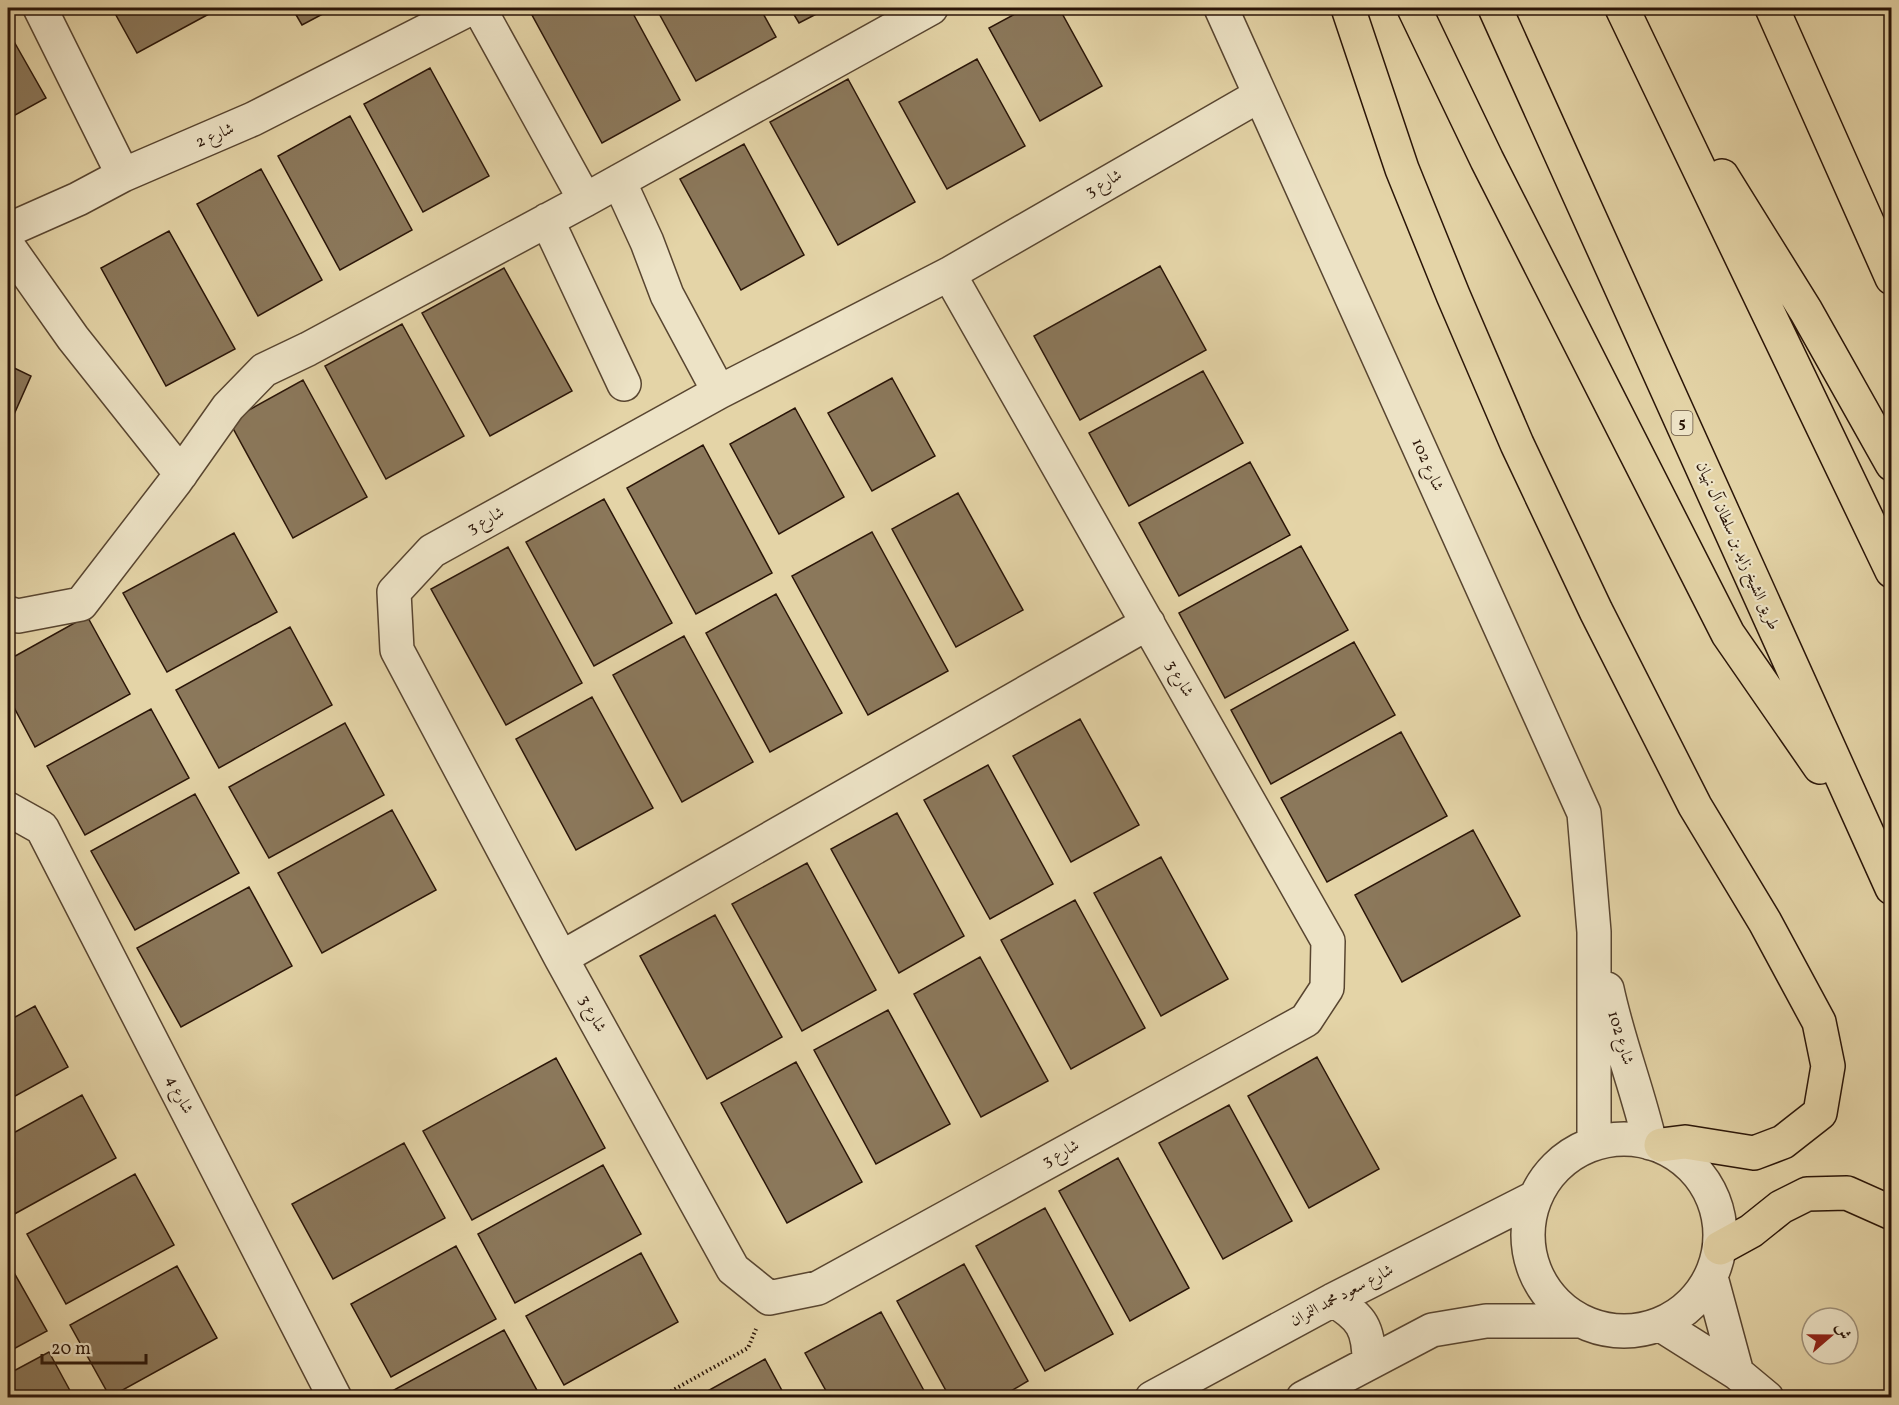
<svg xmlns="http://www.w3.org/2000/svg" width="1899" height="1405" viewBox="0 0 1899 1405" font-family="Vollkorn,Amiri,serif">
  <rect width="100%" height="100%" fill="#e4d4a7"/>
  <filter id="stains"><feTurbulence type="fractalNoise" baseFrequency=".00333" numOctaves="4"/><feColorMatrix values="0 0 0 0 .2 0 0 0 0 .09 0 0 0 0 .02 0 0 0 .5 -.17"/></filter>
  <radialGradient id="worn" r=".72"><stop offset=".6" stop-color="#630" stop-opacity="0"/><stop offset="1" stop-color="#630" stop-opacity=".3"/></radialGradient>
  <!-- building -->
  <path fill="#8b785b" stroke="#2a1508" stroke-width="1.5" d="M112,8H220L137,53Z
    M292,8H334L302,25Z
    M546,8H630L680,100L602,143L532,15Z
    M656,8H760L776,37L696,81Z
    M790,8H828L799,23Z
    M1026,8H1059L1102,86L1040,121L989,28Z
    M8,31L46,98L8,119Z
    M977,59L1025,146L947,189L899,102Z
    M430,68L489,176L423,212L364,104Z
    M848,79L915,202L838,245L770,122Z
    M350,116L412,230L340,270L278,156Z
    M744,144L804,255L741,290L680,179Z
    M261,169L322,280L258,316L197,204Z
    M169,231L235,349L166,386L101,268Z
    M1160,266L1206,350L1080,420L1034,336Z
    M504,268L572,391L490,436L422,313Z
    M402,324L464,436L386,479L325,366Z
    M8,365L31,376L8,428Z
    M1203,371L1243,443L1129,506L1089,433Z
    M892,378L935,456L872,491L828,413Z
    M303,380L367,497L293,538L229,421Z
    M795,408L844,497L779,534L730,444Z
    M703,445L772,573L696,614L627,488Z
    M1250,462L1290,535L1179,596L1139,523Z
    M958,493L1023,610L956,647L892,529Z
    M604,499L672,623L594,666L526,542Z
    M872,532L948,671L868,715L792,576Z
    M234,533L277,612L167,672L123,593Z
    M1301,546L1348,630L1225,698L1179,613Z
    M508,547L582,683L506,725L431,589Z
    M776,594L842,713L770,752L706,633Z
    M87,616L130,694L35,747L8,696V660Z
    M290,627L332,705L219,768L176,690Z
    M684,636L753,762L682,802L613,675Z
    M1354,642L1395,715L1271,784L1231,710Z
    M592,697L653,808L576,850L516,739Z
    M151,709L189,778L85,835L47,766Z
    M1080,719L1139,825L1071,862L1013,756Z
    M345,723L384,795L269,858L229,787Z
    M1401,732L1447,816L1327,882L1281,798Z
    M988,765L1053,884L990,919L924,800Z
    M195,794L239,873L135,930L91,851Z
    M392,810L436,890L322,953L278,873Z
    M897,813L964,936L899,973L831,849Z
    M1473,830L1520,916L1402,982L1355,895Z
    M1161,857L1228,979L1161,1016L1094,893Z
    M807,863L876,990L802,1031L732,904Z
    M249,887L292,966L181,1027L137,948Z
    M1075,900L1145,1028L1071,1069L1001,940Z
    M715,915L782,1037L707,1079L640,956Z
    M980,957L1048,1081L981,1117L914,994Z
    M35,1006L68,1067L8,1100V1021Z
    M888,1010L950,1124L876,1164L814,1050Z
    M1317,1057L1379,1169L1309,1208L1248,1096Z
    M556,1058L605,1148L472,1220L423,1131Z
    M796,1062L862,1182L787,1223L721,1103Z
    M82,1095L116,1158L9,1217L8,1213V1136Z
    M1229,1105L1292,1221L1223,1259L1159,1143Z
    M404,1143L445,1218L333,1279L292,1204Z
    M1118,1158L1189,1288L1130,1321L1059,1191Z
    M603,1165L641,1234L515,1303L478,1234Z
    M135,1174L174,1245L66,1304L27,1234Z
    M1045,1208L1113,1334L1045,1371L976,1246Z
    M456,1246L496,1319L391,1377L351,1304Z
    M641,1253L678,1322L564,1385L526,1316Z
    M8,1262L47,1331L8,1352Z
    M964,1264L1028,1381L999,1398H950L897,1301Z
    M177,1266L217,1338L110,1397L70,1325Z
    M881,1312L928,1398H830L805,1353Z
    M504,1330L539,1394L532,1398H395L392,1391Z
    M49,1352L74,1398H8V1374Z
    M765,1359L786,1398H695Z
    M191,1392L194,1398H181Z"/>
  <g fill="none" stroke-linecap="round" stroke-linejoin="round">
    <!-- minor casing -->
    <g stroke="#584530" stroke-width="36">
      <path id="minor" d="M40,8L123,175
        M479,8L585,200
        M1221,8L1584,813L1594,932V1143
        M619,181L647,242L667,295L719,392
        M547,220L624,384
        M8,230L78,199L123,175L253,119L471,8
        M8,246L73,338L181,474
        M949,274L1328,941L1327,988L1306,1020L818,1288L769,1298L733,1269L561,958L397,650L394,592L432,551L719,392L949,274L1260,95
        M8,613L18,616L81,604L175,482L228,407L264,370L308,349L585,200L931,8
        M8,809L42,828L335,1398
        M561,958L1148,623
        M1607,989C1618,1041 1638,1091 1650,1143
        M1528 1235a96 96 0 1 1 192 0a96 96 0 1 1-192 0Z
        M1711,1277L1737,1373
        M1333,1300C1362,1317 1369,1329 1369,1362
        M1661,1325L1737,1373L1767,1398
        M1152,1398L1333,1300L1534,1198
        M1303,1398L1432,1330L1486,1321H1581"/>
    </g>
    <!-- highway casing -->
    <g stroke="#2a1508" stroke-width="36">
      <path id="highway" d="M1348,8L1402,169L1453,295L1517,444L1596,611L1695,806L1765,922L1819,1022L1828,1066L1820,1113L1783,1142L1754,1153L1685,1142L1661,1145
        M1414,8L1487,160L1728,634L1820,767
        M1495,8L1892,888
        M1622,8L1892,571
        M1772,8L1892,278
        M1722,176L1806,311L1892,464
        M1720,1248L1751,1231L1781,1207L1807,1194L1847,1193L1892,1213"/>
    </g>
    <!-- path -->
    <path stroke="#2a1508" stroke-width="4" stroke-dasharray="1.5 3" stroke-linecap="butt" d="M659,1398L748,1348L756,1329"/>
    <!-- minor -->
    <use href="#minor" stroke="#ede3c6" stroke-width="33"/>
    <!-- highway -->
    <use href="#highway" stroke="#e4d4a7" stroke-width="33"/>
  </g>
  <g text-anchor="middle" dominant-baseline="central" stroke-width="4.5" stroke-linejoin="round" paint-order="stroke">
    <!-- shield labels -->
    <rect fill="#ede3c6" stroke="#645341" stroke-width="1.5" x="1671.5" y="411" width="21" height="24" rx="4.5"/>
    <g font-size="15" font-weight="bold" fill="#2a1508">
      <text x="1682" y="423">5</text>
    </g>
    <!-- street labels -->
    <g font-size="16" fill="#2a1508" stroke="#ede3c6">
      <text transform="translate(215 136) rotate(-23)">شارع 2</text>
      <text transform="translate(1104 184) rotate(-30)">شارع 3</text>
      <text transform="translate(1427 465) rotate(66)">شارع 102</text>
      <text transform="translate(486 521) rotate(-29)">شارع 3</text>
      <text transform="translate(1737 546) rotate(66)">طريق الشيخ زايد بن سلطان آل نهيان</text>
      <text transform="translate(1179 679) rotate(60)">شارع 3</text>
      <text transform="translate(592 1014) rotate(61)">شارع 3</text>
      <text transform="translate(1620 1038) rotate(73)">شارع 102</text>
      <text transform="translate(179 1095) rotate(63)">شارع 4</text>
      <text transform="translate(1061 1154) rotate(-29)">شارع 3</text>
      <text transform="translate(1342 1296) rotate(-28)">شارع سعود محمد النمران</text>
    </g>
  </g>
  <!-- margin -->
  <rect width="1899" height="1405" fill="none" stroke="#e4d4a7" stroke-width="30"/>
  <rect x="9" y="9" width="1881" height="1387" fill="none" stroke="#2a1508" stroke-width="3"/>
  <rect x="15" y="15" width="1869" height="1375" fill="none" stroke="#2a1508" stroke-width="1.5"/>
  <!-- north arrow -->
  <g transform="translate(1830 1336) rotate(70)"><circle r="28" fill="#ede3c6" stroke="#9f917a" stroke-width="1.5"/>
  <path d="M0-4.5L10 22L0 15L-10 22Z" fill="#8f2418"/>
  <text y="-9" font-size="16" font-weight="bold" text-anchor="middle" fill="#2a1508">ش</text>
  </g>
  <!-- scale -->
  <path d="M42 1354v9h104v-9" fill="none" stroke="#2a1508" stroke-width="3"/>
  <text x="51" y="1354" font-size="18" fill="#2a1508" stroke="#ede3c6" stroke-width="4.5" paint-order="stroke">20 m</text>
  <rect width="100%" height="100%" filter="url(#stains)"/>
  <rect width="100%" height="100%" fill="url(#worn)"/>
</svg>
